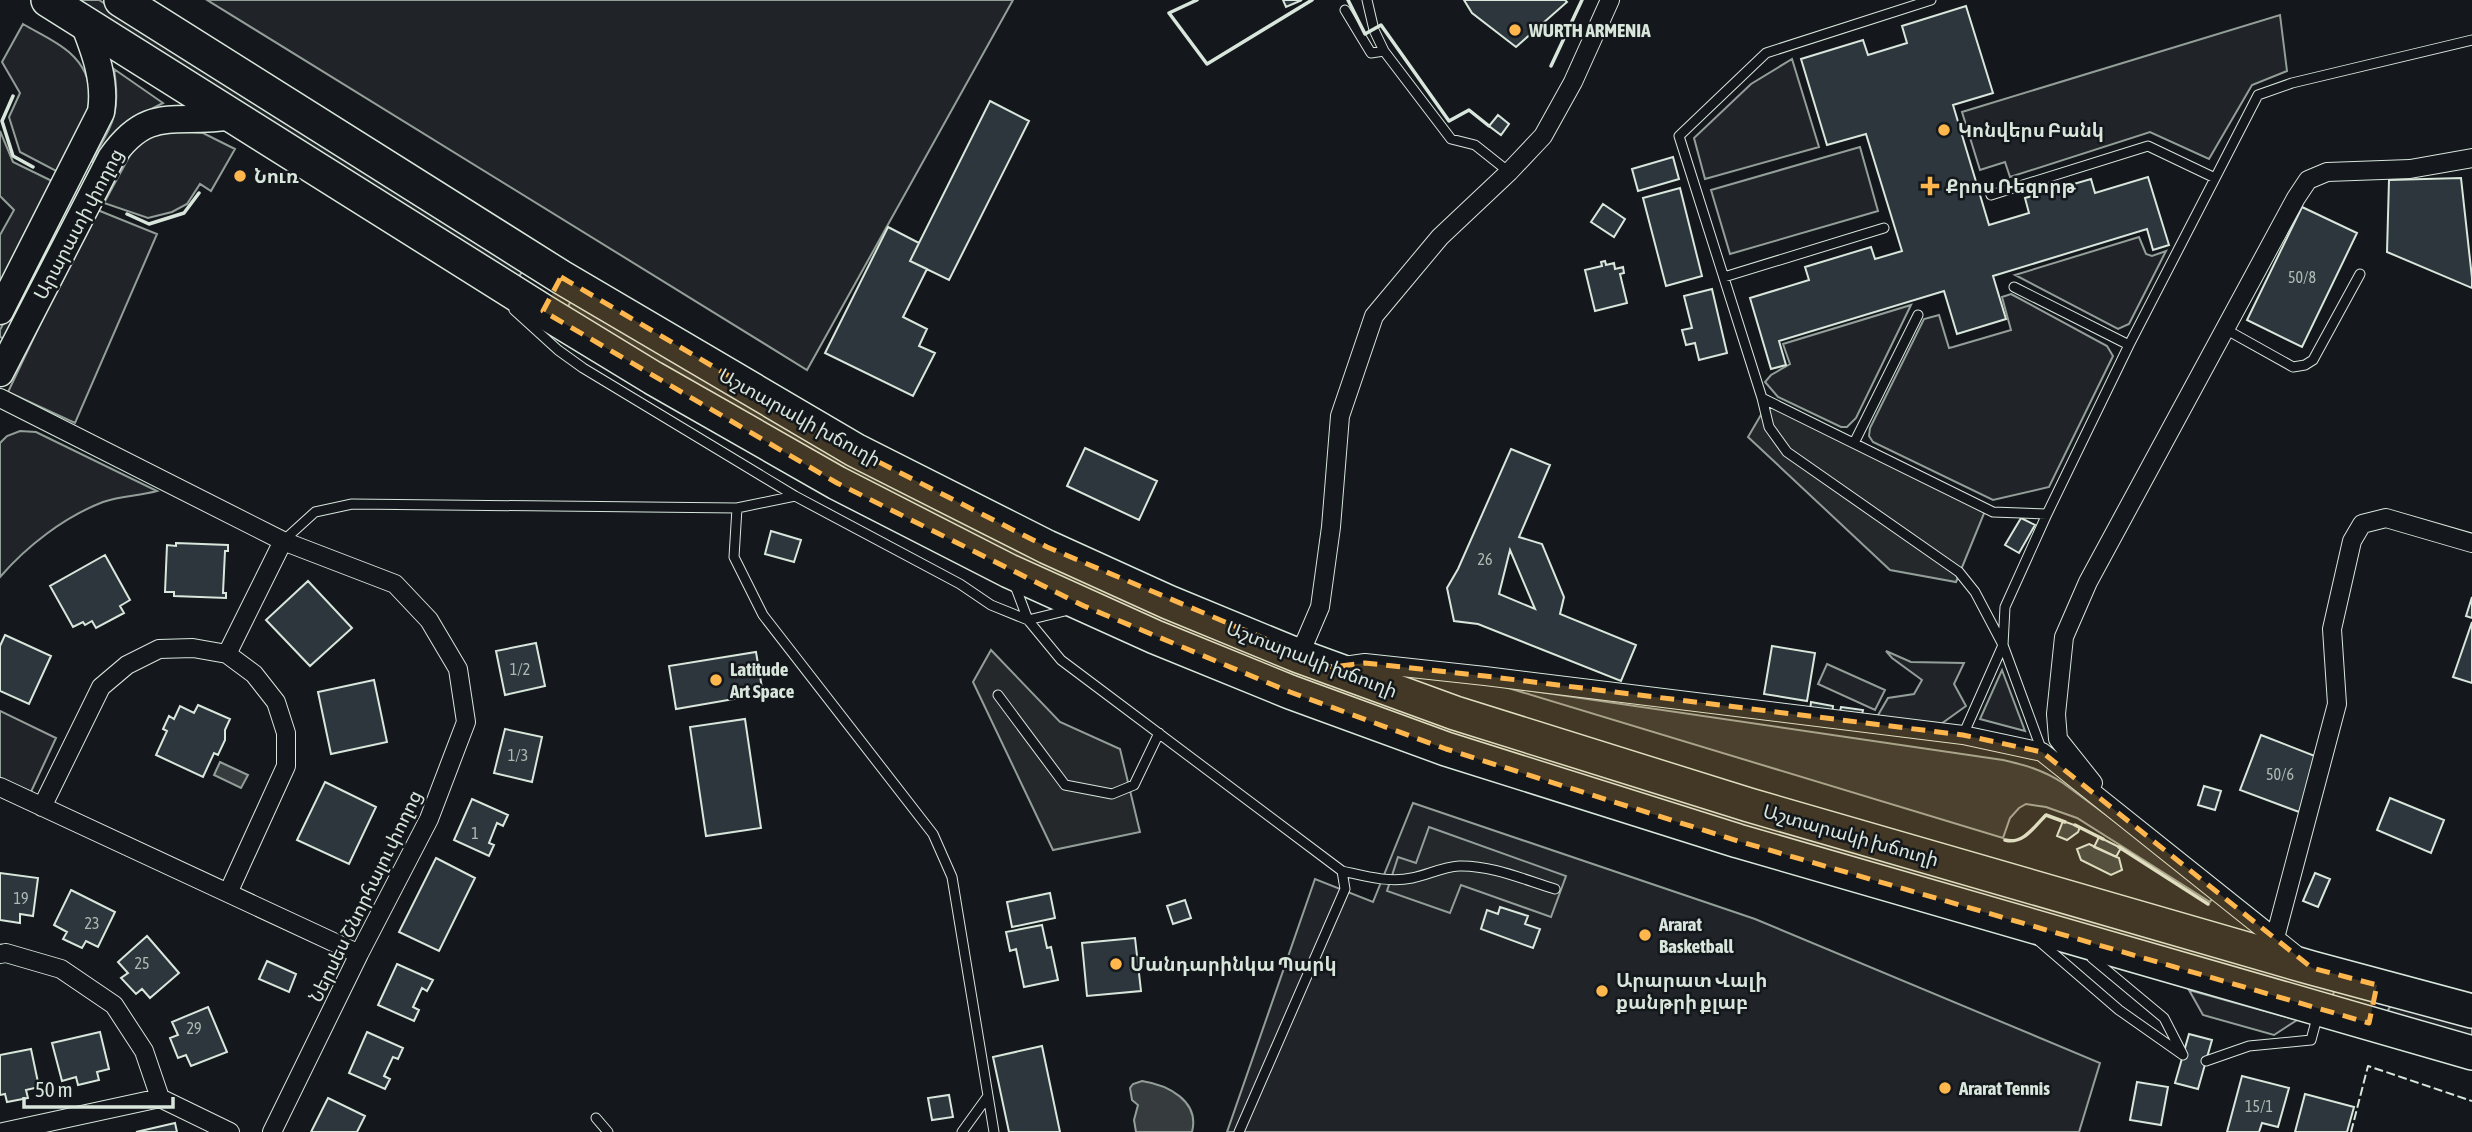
<svg xmlns="http://www.w3.org/2000/svg" width="2472" height="1132" viewBox="0 0 2472 1132" font-family="'Asap Condensed','Noto Sans Armenian',sans-serif">
  <rect width="100%" height="100%" fill="#14181c"/>
  <!-- green -->
  <path fill="#202428" stroke="#939e99" stroke-width="2" d="M72,0H99L525,268L517,279Z
    M207,0H1013L807,370Z
    M2280,15L2287,71L2252,85L2209,159L2150,132L2010,177L2005,162L1980,170L1962,112Z
    M23,24C38,33 57,41 70,53C111,90 78,135 58,172L20,152L9,117L20,93L2,62Z
    M1792,59L1819,147L1705,179L1694,138L1751,84Z
    M114,69L163,103L128,121L94,166L92,161C113,122 121,115 114,69Z
    M163,130L203,133L235,149L211,191L200,184L187,204L172,212L148,218L104,203L136,144Z
    M0,131L13,162L56,183L0,286V235L14,210L0,196Z
    M1860,147L1878,211L1730,254L1711,190Z
    M95,209L157,234L75,423L8,392Z
    M52,229L59,233L5,339L0,337V330Z
    M2139,237L2146,254L2152,256L2166,251L2129,324L2118,329L2015,275Z
    M2011,294L2107,346L2113,356L2049,487L1993,500L1873,442L1869,436L1870,428L1924,319L1939,315L1949,348L1953,347L2011,330L2002,297Z
    M572,298L1166,612L2336,985L2332,998L1582,780L1293,680L950,529L566,311Z
    M1911,305L1856,418L1847,427H1841L1778,397L1765,382L1771,375L1790,364L1783,344Z
    M20,431L36,432L157,491C139,496 119,496 103,502C64,517 27,546 0,577V443L7,436Z
    M1886,651L1911,662L1964,663L1954,684L1966,706L1934,729L1874,722L1888,698L1914,694L1922,680L1892,658Z
    M1827,664L1885,690L1875,710L1818,684Z
    M2002,670L2025,731L1980,719Z
    M1505,687L2003,760C2025,765 2043,770 2063,783L2208,890L2212,899L2210,902L2077,818L2046,807L2026,804L2019,808L2010,818L2003,838Z
    M0,711L56,738L30,794L0,779Z
    M1413,803L1755,919L2100,1063L2079,1132H1227L1315,879L1373,902Z
    M2189,990L2297,1020L2274,1035L2203,1015Z
    M2391,1005L2472,1025V1041L2387,1012Z"/>
  <!-- parking -->
  <path fill="#24282b" stroke="#939e99" stroke-width="2" d="M1769,401L1985,511L1956,582L1890,570L1748,437Z
    M991,650L1060,722L1120,749L1140,832L1053,850L973,682Z
    M1429,827L1566,876L1551,917L1461,885L1450,913L1387,891L1398,857L1416,863Z"/>
  <!-- water -->
  <path fill="#363b3e" stroke="#939e99" stroke-width="2" d="M220,762L248,775L241,788L214,775Z
    M1142,1081C1168,1085 1200,1101 1192,1132H1136L1134,1120L1138,1105L1132,1100L1130,1088L1133,1084Z"/>
  <!-- building -->
  <path fill="#2c363c" stroke="#d8e6dc" stroke-width="2" fill-rule="evenodd" d="M1283,0H1302L1286,7Z
    M1464,0H1565L1567,2L1516,47L1472,13Z
    M1966,6L1993,93L1953,105L1989,225L2029,213L2025,198L2091,179L2095,193L2148,177L2169,245L2153,250L2147,229L1993,276L2006,319L1957,334L1944,291L1779,341L1786,365L1771,369L1750,298L1809,280L1805,267L1871,247L1875,259L1902,251L1866,134L1827,145L1801,59L1863,40L1868,55L1907,43L1902,26Z
    M990,101L1029,121L949,280L910,261Z
    M1498,115L1509,124L1501,135L1489,126Z
    M1673,157L1679,179L1638,191L1632,169Z
    M2461,178L2472,278V288L2387,252L2389,180Z
    M1680,188L1702,276L1666,286L1643,198Z
    M1603,204L1625,219L1614,237L1591,222Z
    M2302,207L2357,233L2302,347L2247,320Z
    M888,227L919,243L910,261L927,269L903,317L927,329L919,346L935,353L913,396L825,353Z
    M1605,261L1606,265L1614,263L1615,269L1623,267L1624,273L1620,274L1627,303L1595,311L1585,270L1602,266L1601,262Z
    M1712,289L1727,353L1699,360L1695,343L1686,345L1682,330L1692,328L1684,296Z
    M1085,448L1157,481L1139,520L1067,486Z
    M1511,449L1550,465L1519,537L1542,544L1564,597L1560,614L1636,645L1621,681L1478,624L1454,621L1447,588L1458,569ZM1510,550L1535,609L1499,594Z
    M2021,518L2035,525L2019,553L2005,545Z
    M771,531L801,540L794,562L765,554Z
    M176,543L228,545V551H225L223,593H226V598L174,596V592H165L167,545L176,546Z
    M105,555L130,600L120,606L124,613L96,628L92,621L85,625L83,622L73,627L50,586Z
    M308,581L352,628L310,666L266,620Z
    M2472,597V618L2466,616Z
    M2472,622V683L2453,677Z
    M5,635L51,656L29,704L0,691V646Z
    M536,643L545,686L505,695L496,651Z
    M1772,646L1815,653L1807,701L1764,694Z
    M756,652L763,694L676,709L669,666Z
    M374,680L387,742L331,754L318,692Z
    M1811,702L1833,706L1832,715L1810,711Z
    M198,705L230,719L225,730V740L218,755L214,753L203,777L156,755L167,731L163,729L169,716L174,719L180,706L194,713Z
    M1841,707L1863,710L1861,719L1839,716Z
    M745,719L761,828L706,836L690,727Z
    M505,729L542,737L532,782L494,773Z
    M2261,735L2320,758L2299,812L2240,790Z
    M325,782L376,807L349,864L297,840Z
    M2204,786L2221,791L2215,810L2198,805Z
    M2390,798L2444,820L2431,853L2377,830Z
    M472,799L508,815L503,826L497,823L489,843L494,845L489,856L454,840Z
    M2063,821L2080,827L2078,832L2067,840L2057,836Z
    M2099,837L2121,848L2116,857L2094,847Z
    M2089,844L2119,858L2122,870L2111,875L2081,860L2077,849Z
    M436,858L475,878L439,951L399,932Z
    M0,873L38,878L33,916L20,914V923L0,920Z
    M2315,873L2330,879L2318,907L2303,901Z
    M71,890L115,912L98,947L86,941L82,948L63,939L67,932L54,925Z
    M1050,893L1055,918L1012,927L1007,902Z
    M1185,900L1191,918L1173,924L1167,906Z
    M1500,907L1528,916L1525,924L1540,929L1533,948L1481,929L1487,910L1498,914Z
    M1042,925L1047,948L1051,947L1058,980L1024,987L1016,949L1010,951L1006,932Z
    M147,936L179,973L150,998L142,989L136,994L121,978L128,973L118,962Z
    M1135,938L1141,991L1087,996L1082,943Z
    M267,961L296,974L289,992L259,979Z
    M397,964L433,980L427,991L422,988L413,1007L419,1010L414,1021L378,1005Z
    M208,1007L227,1052L191,1066L186,1055L178,1058L170,1038L178,1035L172,1022Z
    M100,1032L109,1069L97,1072L99,1080L78,1085L76,1077L62,1081L52,1043Z
    M367,1032L403,1048L398,1059L393,1057L384,1076L390,1079L385,1089L349,1073Z
    M2189,1034L2212,1040L2198,1089L2175,1083Z
    M1042,1046L1060,1132H1009L993,1057Z
    M31,1049L39,1087L26,1090L28,1098L7,1102L5,1094L0,1095V1055Z
    M2242,1076L2289,1088L2278,1127L2262,1123L2259,1132H2227Z
    M2137,1082L2168,1087L2161,1125L2130,1120Z
    M2305,1094L2354,1107L2347,1132H2295Z
    M949,1095L953,1117L932,1120L928,1098Z
    M328,1098L365,1116L357,1132H311Z
    M175,1123L177,1132H136Z"/>
  <g fill="none" stroke-linecap="round" stroke-linejoin="round">
    <!-- lane casing -->
    <g stroke="#d8e6dc" stroke-width="11">
      <path id="lane" d="M1367,0L1374,30L1384,51
        M1931,0L1766,53L1679,136L1762,398L1993,512L2047,514L2129,345L2258,95L2292,83L2472,40
        M1345,10L1371,53L1384,51L1451,139L1475,145L1509,172
        M1991,195L2148,146L2215,178
        M1724,277L1884,228
        M2014,287L2129,345
        M514,310L558,350L583,368L795,496L960,584L991,605L1028,620L1069,610
        M2225,329L2293,367L2305,365L2313,360L2360,274
        M1762,398L1769,427L1787,452L1959,572L1975,592L2003,645L1963,735
        M1854,443L1918,315
        M737,508L734,557L763,615L933,834L952,877L994,1132
        M283,541L315,512L352,504L737,508L795,496
        M1014,583L1028,620L1061,660L1342,871C1365,876 1388,883 1412,878C1428,875 1442,867 1459,866C1491,865 1525,880 1555,889
        M998,695L1065,785L1112,794L1134,785L1159,733
        M2042,751L2003,645L2005,607L2047,514
        M2039,941L2119,1010L2183,1055
        M2092,958L2164,1018L2182,1053
        M2206,1061L2249,1046L2311,1040L2318,1014
        M596,1118L608,1132
        M962,1132L988,1096
        M1239,1132L1345,889L1342,871"/>
    </g>
    <!-- street casing -->
    <g stroke="#d8e6dc" stroke-width="20">
      <path id="street" d="M0,398L283,541L395,584L429,620L458,669L466,722L429,819L359,954L272,1132
        M227,654L283,541
        M1299,656L1320,607L1331,527L1340,416L1374,316L1440,237L1509,172L1543,136L1573,82L1610,0
        M1344,666L1365,663L1485,676L1963,735L2042,752L2295,954
        M2093,783L2058,739L2056,714L2064,637L2088,582L2296,198L2308,180L2327,172L2410,169L2472,158
        M0,787L359,954
        M42,807L101,687L127,665L159,649L193,648L227,654L254,674L276,702L286,733V766L228,893
        M2275,938L2337,704L2332,629L2352,541L2362,524L2386,518L2472,543
        M0,954L6,953L61,969L114,1005L144,1051L160,1098
        M3,1132L160,1098L230,1132"/>
    </g>
    <!-- secondary casing -->
    <g stroke="#d8e6dc" stroke-width="29">
      <path id="secondary" d="M0,311L101,112C106,81 95,52 84,24
        M0,373L111,158C149,103 177,126 231,116"/>
    </g>
    <!-- highway casing -->
    <g stroke="#d8e6dc" stroke-width="36">
      <path id="highway" d="M48,0L543,311L653,378L837,483L1009,571L1155,637L1290,692L1446,749L1738,841L2472,1053
        M121,0L561,277L855,450L1047,547L1168,602L1299,656L1455,713L1749,805L2312,968L2472,1011"/>
    </g>
    <!-- lane -->
    <use href="#lane" stroke="#14181c" stroke-width="9"/>
    <!-- street -->
    <use href="#street" stroke="#14181c" stroke-width="18"/>
    <!-- secondary -->
    <use href="#secondary" stroke="#14181c" stroke-width="26"/>
    <!-- highway -->
    <use href="#highway" stroke="#14181c" stroke-width="33"/>
    <!-- fence -->
    <path stroke="#d8e6dc" stroke-width="2" stroke-dasharray="9 3.5" stroke-linecap="butt" d="M2351,1132L2368,1066L2472,1101"/>
    <!-- wall -->
    <path stroke="#d8e6dc" stroke-width="3.5" d="M1197,0L1169,13L1207,64L1312,0
      M1348,0L1365,34L1381,25L1449,121L1469,110L1489,126
      M1551,66L1582,0
      M13,96L2,121L13,156L33,167
      M127,214L149,224L184,213L199,193
      M2075,825L2103,839
      M2005,840C2023,845 2034,827 2046,815L2065,822
      M2119,847L2208,904"/>
  </g>
  <!-- marked area -->
  <path fill="#ffb74d" fill-opacity="0.2" stroke="#ffb74d" stroke-width="5" stroke-dasharray="14 9" stroke-linejoin="round" d="M561,277L855,450L1047,547L1332,667L1365,663L1485,676L1963,735L2042,752L2312,968L2377,985L2369,1023L1738,841L1446,749L1290,692L1084,606L837,483L543,311Z"/>
  <!-- markers -->
  <g fill="#ffb74d" stroke="#14181c" stroke-width="2.5">
    <circle cx="1515" cy="30" r="7"/>
    <circle cx="1944" cy="130" r="7"/>
    <circle cx="240" cy="176" r="7"/>
    <path d="M1926.5 175.5h7v7h7v7h-7v7h-7v-7h-7v-7h7z"/>
    <circle cx="716" cy="680" r="7"/>
    <circle cx="1645" cy="935" r="7"/>
    <circle cx="1116" cy="964" r="7"/>
    <circle cx="1602" cy="991" r="7"/>
    <circle cx="1945" cy="1088" r="7"/>
  </g>
  <g text-anchor="middle" dominant-baseline="central" stroke-width="5" stroke-linejoin="round" paint-order="stroke">
    <!-- number labels -->
    <g font-size="16" fill="#adbab4">
      <text x="2302" y="277">50/8</text>
      <text x="1485" y="559">26</text>
      <text x="520" y="669">1/2</text>
      <text x="518" y="755">1/3</text>
      <text x="2280" y="774">50/6</text>
      <text x="475" y="833">1</text>
      <text x="21" y="898">19</text>
      <text x="92" y="923">23</text>
      <text x="142" y="963">25</text>
      <text x="194" y="1028">29</text>
      <text x="2259" y="1106">15/1</text>
    </g>
    <!-- poi labels -->
    <g font-size="19" font-weight="bold" fill="#d8e6dc" stroke="#14181c" text-anchor="start">
      <text x="1529" y="30">WURTH ARMENIA</text>
      <text x="1958" y="130">Կոնվերս Բանկ</text>
      <text x="254" y="176">Նուռ</text>
      <text x="1946" y="186">Քրոս Ռեզորթ</text>
      <text x="730" y="669">Latitude<tspan x="730" dy="22">Art Space</tspan></text>
      <text x="1659" y="924">Ararat<tspan x="1659" dy="22">Basketball</tspan></text>
      <text x="1130" y="964">Մանդարինկա Պարկ</text>
      <text x="1616" y="980">Արարատ Վալի<tspan x="1616" dy="22">քանթրի քլաբ</tspan></text>
      <text x="1959" y="1088">Ararat Tennis</text>
    </g>
    <!-- street labels -->
    <g font-size="19" fill="#d8e6dc" stroke="#14181c">
      <text transform="translate(78 224) rotate(-62)">Արարատի փողոց</text>
      <text transform="translate(800 417) rotate(29)">Աշտարակի խճուղի</text>
      <text transform="translate(1312 659) rotate(21)">Աշտարակի խճուղի</text>
      <text transform="translate(1851 835) rotate(16)">Աշտարակի խճուղի</text>
      <text transform="translate(365 896) rotate(-64)">Ներսես Շնորհալու փողոց</text>
    </g>
  </g>
  <!-- scale -->
  <path d="M24 1097v10h149v-10" fill="none" stroke="#d8e6dc" stroke-width="3.5"/>
  <text x="35" y="1097" font-size="21" fill="#d8e6dc" stroke="#14181c" stroke-width="5" paint-order="stroke">50 m</text>
</svg>
